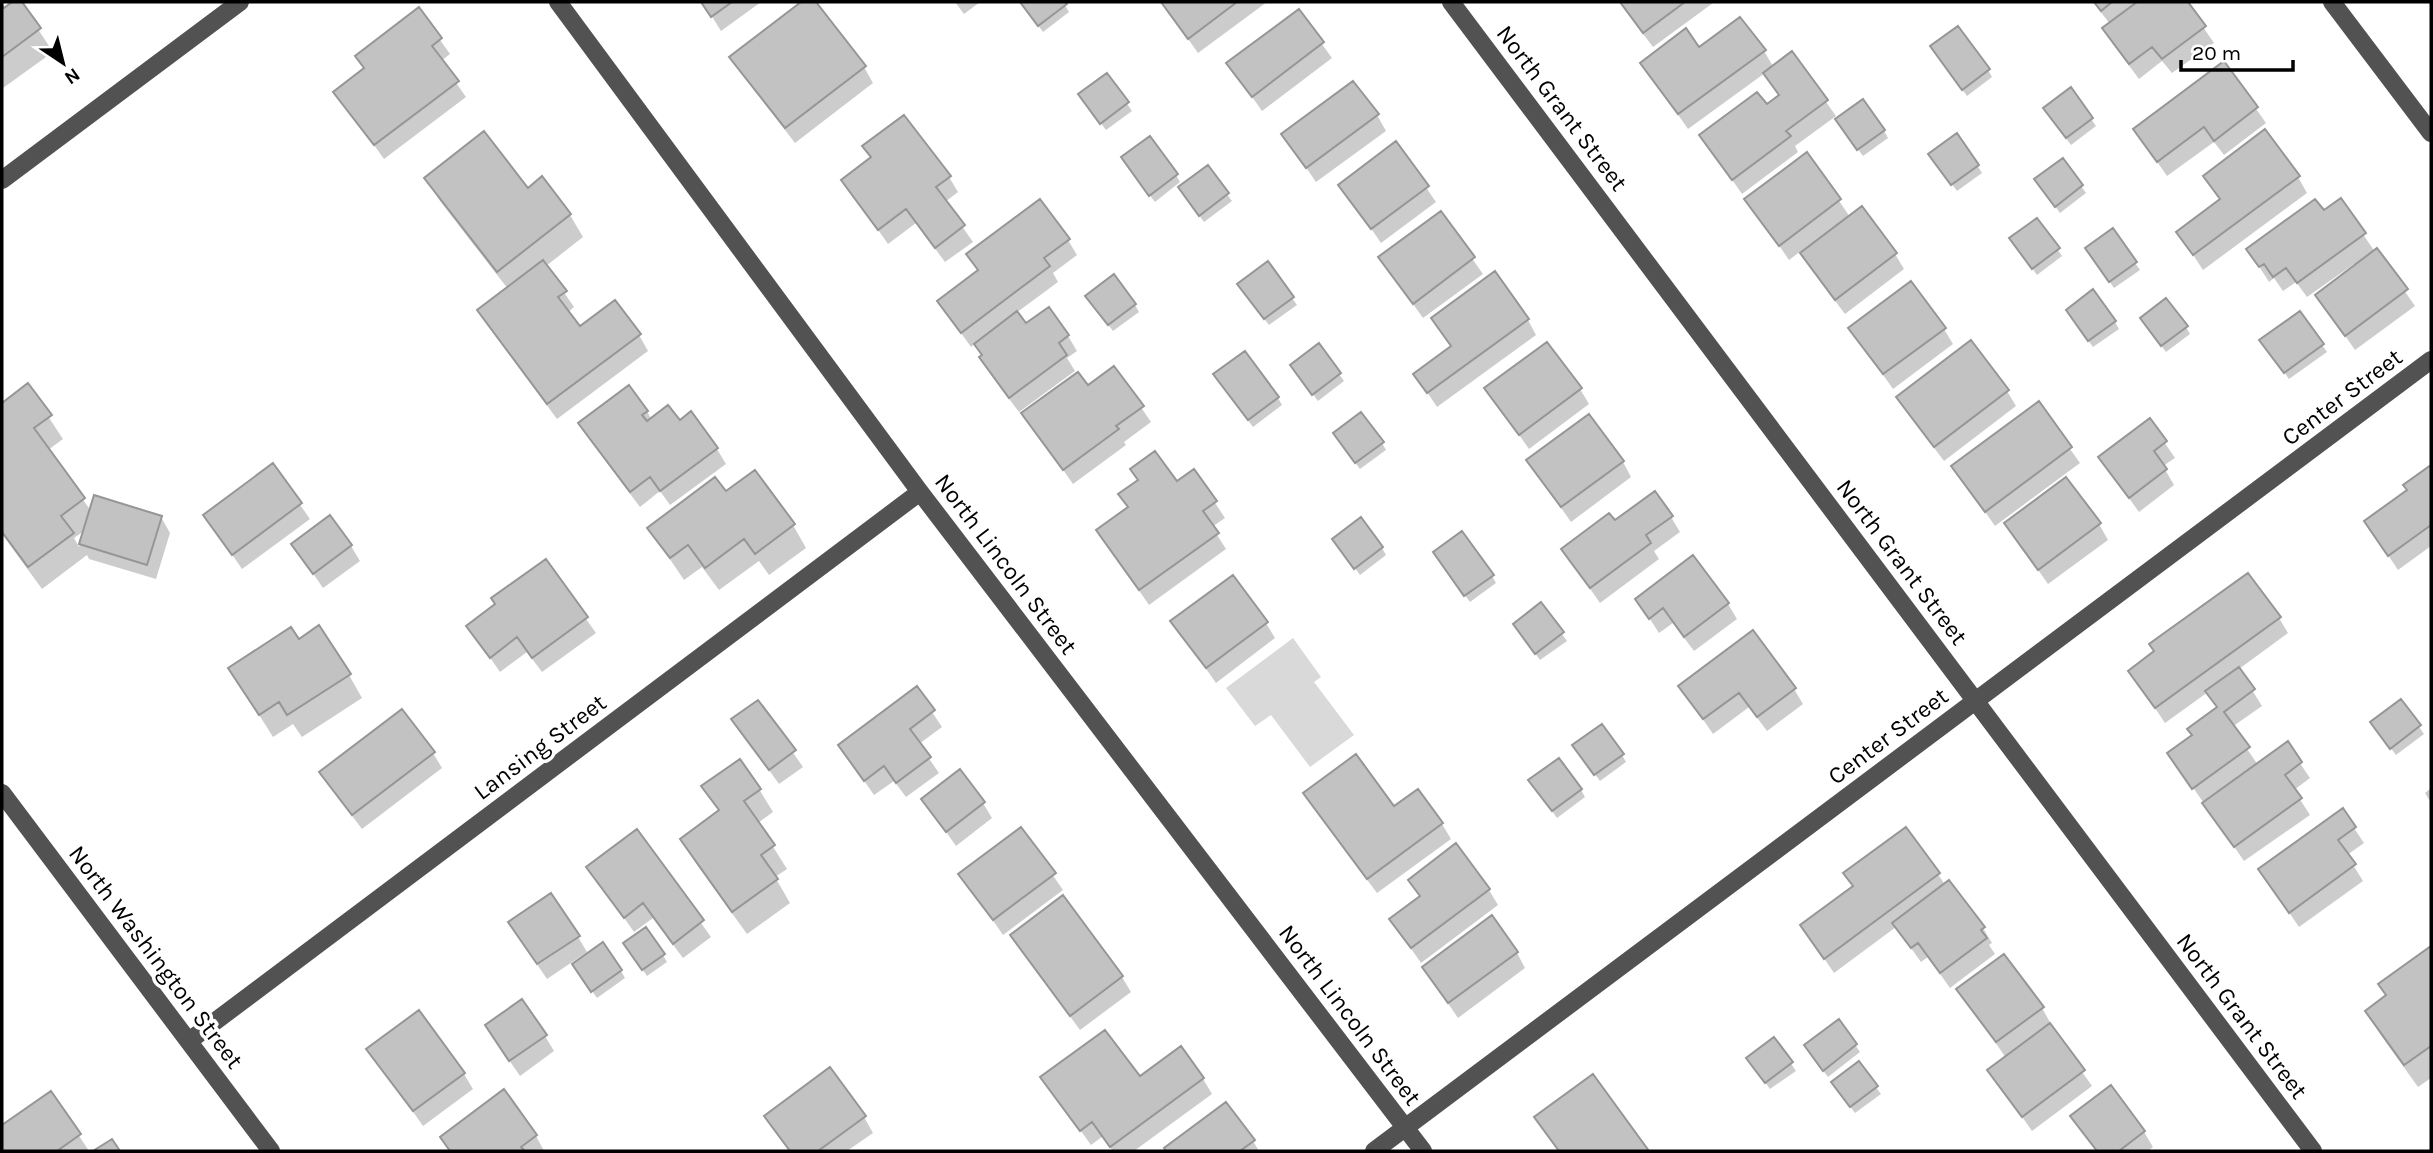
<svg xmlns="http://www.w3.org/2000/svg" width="2433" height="1153" viewBox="0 0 2433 1153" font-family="Karla,sans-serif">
  <rect width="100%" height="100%" fill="#fff"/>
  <!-- green -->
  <path fill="#d9d9d9" d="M1293,638L1321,677L1314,682L1354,735L1310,767L1271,715L1255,726L1226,688Z"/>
  <!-- shadow -->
  <path fill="#0003" fill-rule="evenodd" d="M15,2H20L53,52L3,88L2,8L3,10Z
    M703,2H761L721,31Z
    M804,2H813L864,67L873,83L795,143L741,73L732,57Z
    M955,2H980L964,14Z
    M1021,2H1063L1069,12L1043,32Z
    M1162,2H1267L1198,53Z
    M1619,2H1712L1713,3L1653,47Z
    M2093,2H2186L2214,43L2172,73L2162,61L2139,79L2113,44L2104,28L2110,24Z
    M418,9L450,54L441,61L466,97L384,159L336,92L365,70L357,56Z
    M1298,11L1332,58L1262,111L1229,64Z
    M1764,51L1774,68L1792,54L1836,116L1795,146L1798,152L1742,194L1701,135L1766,106L1780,97L1765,73L1688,129L1642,63Z
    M1936,54L1988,70L1992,77L1967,96Z
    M2224,63L2266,123L2224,155L2214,142L2167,176L2135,130Z
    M1107,75L1132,111L1106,130L1085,102Z
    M2071,90L2096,126L2071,145L2049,115Z
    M1377,115L1386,131L1316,182L1283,134Z
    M1841,126L1884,131L1888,138L1863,156Z
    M1396,144L1436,202L1381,243L1341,185Z
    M865,146L949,177L958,192L945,202L973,242L945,262L916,223L888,244L843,180L872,159Z
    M1807,154L1850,217L1895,254L1904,269L1845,314L1811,269L1801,251L1789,260L1747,199Z
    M1935,161L1977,165L1982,173L1957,191Z
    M2063,161L2086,193L2060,213L2041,187Z
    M1127,165L1176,175L1180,182L1155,202Z
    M1207,168L1232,201L1204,222L1184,195Z
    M2205,177H2298L2307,193L2203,270L2178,232L2221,201Z
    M426,178L528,191L570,215L583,237L546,266L574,307L567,313L579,329L639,335L648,351L557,419L488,326L479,311L508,289L440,201Z
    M2340,200L2375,252L2377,251L2415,306L2355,350L2317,295L2356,267L2354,264L2307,297L2296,282L2283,291L2274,278L2269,282L2248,249L2323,212Z
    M1440,213L1483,274L1423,318L1380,258Z
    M2037,220L2062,256L2037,275L2016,245Z
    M2112,230L2140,270L2114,288L2091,256Z
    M1068,240L1077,255L1053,273L1058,282L1016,313L1026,326L1068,336L1077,351L1067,358L1075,371L1019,412L990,373L976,343L971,347L939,302L979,272L968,255Z
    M1267,263L1297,305L1269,325L1243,291Z
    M1092,303L1135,305L1139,312L1113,331Z
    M2300,313L2327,352L2289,379L2266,347Z
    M2072,318L2115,322L2119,329L2093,347Z
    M1433,319L1528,320L1536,335L1437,407L1415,374L1451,347Z
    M2146,325L2186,327L2190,334L2166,352Z
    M1850,328L1944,329L1953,344L1893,389Z
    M1319,346L1344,381L1318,401L1297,373Z
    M1114,368L1151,422L1124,442L1126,445L1073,484L1024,414L1087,388Z
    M1220,382L1278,398L1282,405L1253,427Z
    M28,386L63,439L48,450L91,511L161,517L170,533L156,579L89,559L87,555L42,589L2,534V405ZM84,531L79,547L74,538Z
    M1486,388L1580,389L1589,404L1529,449Z
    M2007,391L2016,406L1944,461L1907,412L1898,397Z
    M2038,404L2080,463L1995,526L1953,466Z
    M647,411L651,419L679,423L717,449L726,464L670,505L660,491L640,507L589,439L580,424Z
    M2150,421L2175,458L2163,466L2174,485L2139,512L2100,458Z
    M1339,441L1382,443L1386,450L1360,469Z
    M1528,461L1623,462L1631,477L1571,522Z
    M273,466L310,519L242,569L205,515Z
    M2431,467V546L2398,570L2366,522L2408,491L2405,485Z
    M1194,471L1225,518L1212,527L1226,549L1149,605L1098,531L1129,509L1121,495L1139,481L1176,483Z
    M725,494L793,525L806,548L769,575L759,561L719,590L702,567L684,580L649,528Z
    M1671,517L1680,532L1654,551L1659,559L1600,603L1563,550Z
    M2006,524H2099L2108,540L2048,584Z
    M293,544L351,546L360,561L323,588Z
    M1339,546L1382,548L1386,555L1360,575Z
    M1439,560L1492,576L1496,583L1470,602Z
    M545,561L596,633L542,672L527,652L500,672L468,626L497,605Z
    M1637,599L1728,604L1737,619L1694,651L1673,623L1659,633Z
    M1541,605L1567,641L1540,660L1519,631Z
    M2279,618L2288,633L2239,669L2262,706L2232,727L2258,765L2287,744L2310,778L2294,790L2310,815L2244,861L2169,753L2193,735L2218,709L2208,692L2165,723L2130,671Z
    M1173,622L1266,623L1275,638L1216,683Z
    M349,675L362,698L302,737L293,724L273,737L244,691Z
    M1680,686L1794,689L1803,704L1767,731L1749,707L1713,734Z
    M916,688L942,727L919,744L939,773L906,797L894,781L874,795L840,746Z
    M2401,701L2424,734L2396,755L2377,730Z
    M758,702L803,767L779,784L733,720Z
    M433,753L442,768L362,829L330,787L321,772Z
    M1579,753L1622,755L1626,762L1600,781Z
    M704,786L759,789L773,812L758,823L787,869L775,877L790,903L747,934L695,862L682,839L719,812Z
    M1535,787L1581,790L1585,797L1557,818Z
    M2431,788V803L2425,793Z
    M1306,794L1442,824L1451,839L1377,893L1314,809Z
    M923,799L983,803L992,818L956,846Z
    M2342,810L2364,843L2347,855L2363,881L2299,927L2260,870Z
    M1021,829L1063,890L1003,935L961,874Z
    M636,831L711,937L683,958L653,918L634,932L588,867Z
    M1845,873L1938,874L1945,885L1983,928L1992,943L1989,945L1995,954L1950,988L1928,957L1921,962L1896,927L1834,973L1802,926L1854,887Z
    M1410,880L1489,890L1498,905L1421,963L1391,920L1421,898Z
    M1012,935L1122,977L1131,992L1080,1030L1021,950Z
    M578,937L587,952L547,979L519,938Z
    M2431,948V1078L2418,1087L2380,1034L2367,1011L2387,997L2380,985Z
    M629,950L663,955L667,962L647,976Z
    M1517,953L1525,968L1458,1018L1424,968Z
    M2004,957L2042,1008L2051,1024L2049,1025L2092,1086L2032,1131L1989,1070L2006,1058L1959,990Z
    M621,971L625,978L597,998L579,972Z
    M1839,1022L1860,1052L1828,1077L1810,1053Z
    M545,1036L554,1051L520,1076L496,1041Z
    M1774,1039L1796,1071L1770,1089L1753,1065Z
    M369,1049L464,1074L473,1089L423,1126Z
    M1858,1063L1881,1094L1855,1113L1837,1089Z
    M1592,1076L1647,1151H1559L1545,1133L1536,1118Z
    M1043,1078L1203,1079L1212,1094L1134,1151H1113L1102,1137L1091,1145Z
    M2110,1088L2144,1132L2153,1147L2148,1151H2097L2081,1131L2073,1116Z
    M51,1093L89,1151H2V1127Z
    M766,1116L864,1117L873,1133L847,1151H789Z
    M536,1136L544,1151H450L442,1137Z
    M1253,1141L1259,1151H1167L1166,1149Z"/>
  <!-- building -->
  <path fill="#c2c2c2" stroke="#969696" stroke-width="2" d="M12,2H22L41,28L2,57V5L4,8Z
    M701,2H732L711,17Z
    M801,2H816L866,66L785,128L729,57Z
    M1020,2H1065L1067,4L1038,26Z
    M1161,2H1237L1188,39Z
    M1620,2H1685L1643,33Z
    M2094,2H2112L2101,11Z
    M2137,2H2188L2206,26L2162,59L2152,47L2129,64L2102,28Z
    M419,7L442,38L432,46L459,81L374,145L333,92L364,68L355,56Z
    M1299,9L1324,42L1252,97L1226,63Z
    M1740,17L1766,50L1678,114L1640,63L1686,28L1699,47Z
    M1958,26L1990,69L1962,90L1930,46Z
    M1792,51L1828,100L1786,131L1791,136L1732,180L1699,135L1757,92L1767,104L1779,95L1763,73Z
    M2224,61L2258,107L2214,141L2204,127L2157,162L2133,129Z
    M1107,73L1129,102L1100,124L1078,94Z
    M1353,81L1379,114L1306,168L1281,134Z
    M2071,87L2093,118L2066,138L2043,108Z
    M1863,99L1885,130L1857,150L1835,119Z
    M904,115L951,176L936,187L965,225L935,248L906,209L878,230L841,180L871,157L862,146Z
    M2265,129L2300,176L2193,255L2176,232L2220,199L2203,176Z
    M484,131L528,188L542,176L571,214L497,272L424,178Z
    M1957,133L1979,165L1951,185L1928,154Z
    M1150,136L1178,174L1149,196L1121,157Z
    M1396,141L1429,186L1371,229L1338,185Z
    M1807,152L1841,199L1779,246L1744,199Z
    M2063,158L2083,185L2055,207L2034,179Z
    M1208,165L1229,193L1199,216L1178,187Z
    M2341,198L2366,233L2297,283L2286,268L2273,277L2264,264L2259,267L2246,249L2315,199L2324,210Z
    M1040,199L1070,239L1044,258L1050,266L961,333L937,301L978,270L966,254Z
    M1862,206L1897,253L1835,300L1800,253Z
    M1441,211L1475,257L1413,304L1378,257Z
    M2037,218L2060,248L2032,269L2009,238Z
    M2113,228L2137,262L2109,282L2085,248Z
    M2377,248L2408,289L2345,336L2315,295Z
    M543,260L567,291L558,297L580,326L615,300L641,334L547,404L477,310Z
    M1268,261L1294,297L1264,319L1237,284Z
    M1495,271L1529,319L1427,393L1413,374L1451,346L1431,318Z
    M1114,274L1136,304L1108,325L1085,296Z
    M1911,281L1946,328L1883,374L1848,328Z
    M2093,289L2116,321L2088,341L2066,310Z
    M2166,298L2188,326L2161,346L2140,318Z
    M1049,307L1069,335L1059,343L1067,355L1009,398L979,357L982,355L974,344L1017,311L1026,323Z
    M2300,311L2324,344L2284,373L2259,340Z
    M1971,340L2009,390L1934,447L1896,397Z
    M1547,342L1582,388L1519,435L1484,388Z
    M1319,343L1341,373L1312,395L1290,365Z
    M1245,351L1279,397L1248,420L1213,374Z
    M1114,366L1144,406L1116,426L1119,429L1063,470L1021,413L1078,372L1088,385Z
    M28,383L52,415L34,428L85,498L61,516L74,533L28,567L2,532V403Z
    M629,385L648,411L642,415L647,421L668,405L680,420L691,411L718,448L660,491L650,477L630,492L578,423Z
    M2039,401L2072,447L1985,512L1951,466Z
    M1361,412L1384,442L1355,463L1333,433Z
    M1589,414L1624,461L1561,507L1526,460Z
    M2150,418L2167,441L2154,451L2167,469L2129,498L2098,457Z
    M1155,451L1177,481L1194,469L1217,501L1203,511L1219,533L1139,590L1096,530L1128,507L1118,494L1138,480L1130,469Z
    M273,463L302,503L232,555L203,515Z
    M2431,465V525L2388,556L2364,521L2407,490L2403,485Z
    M755,470L795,524L755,554L744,539L705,568L688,545L670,558L647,528L715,477L726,491Z
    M2066,477L2101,523L2038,570L2004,523Z
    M1655,491L1673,516L1646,535L1651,543L1590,588L1561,549L1609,513L1615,520Z
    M94,495L162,516L147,565L79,544Z
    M330,515L352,545L313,574L291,544Z
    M1361,517L1383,547L1354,569L1332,539Z
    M1462,531L1494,575L1464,596L1433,552Z
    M1693,555L1729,603L1684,637L1663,608L1649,619L1635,599Z
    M546,559L588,617L532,658L517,637L490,658L466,626L495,604L491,598Z
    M2248,573L2281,617L2155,708L2128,671L2154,651L2149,644Z
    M1233,575L1268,622L1206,668L1170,621Z
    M1541,602L1564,632L1535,654L1513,624Z
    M319,625L351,674L287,715L279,702L259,715L228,668L291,627L299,639Z
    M1753,630L1796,688L1757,717L1739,693L1703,719L1678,686Z
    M2239,667L2255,689L2224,712L2250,747L2192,789L2167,753L2192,735L2187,729L2217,707L2205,691Z
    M917,686L935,710L910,729L931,757L896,783L884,766L864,781L838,745Z
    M2401,699L2421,725L2390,749L2370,722Z
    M758,700L796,750L769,770L731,719Z
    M402,709L435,752L352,815L319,772Z
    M1602,724L1624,754L1594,775L1572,745Z
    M2288,741L2302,762L2285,775L2302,798L2234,847L2202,803Z
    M1356,754L1394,806L1418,789L1443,823L1367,879L1303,793Z
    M1559,758L1582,789L1552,811L1528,780Z
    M740,759L761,789L744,801L775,845L761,855L778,879L732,912L680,839L719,810L701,786Z
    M960,769L985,802L946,832L921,799Z
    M2343,808L2356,827L2338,840L2356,864L2289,913L2258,869Z
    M1021,827L1056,873L993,920L958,874Z
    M1906,827L1940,873L1824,959L1800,925L1853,886L1843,873Z
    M637,829L704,920L673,944L643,903L624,918L586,867Z
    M1456,843L1490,889L1411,948L1389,919L1420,896L1408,880Z
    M1949,880L1985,927L1981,930L1987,938L1940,973L1918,943L1911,948L1892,923Z
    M551,893L580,936L537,964L508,922Z
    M1063,895L1123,976L1070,1016L1010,935Z
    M1492,915L1518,952L1448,1003L1422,967Z
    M646,927L665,954L642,970L623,943Z
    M603,942L622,970L591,992L572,964Z
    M2431,946V1046L2404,1065L2365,1011L2386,995L2378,984Z
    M2004,954L2044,1007L1996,1042L1956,989Z
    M522,999L547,1035L509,1061L485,1025Z
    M419,1010L465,1073L413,1111L366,1049Z
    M1839,1019L1857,1044L1823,1071L1804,1045Z
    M2050,1023L2085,1070L2022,1117L1987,1070Z
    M1105,1030L1140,1076L1181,1046L1204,1078L1110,1147L1092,1122L1080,1131L1040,1077Z
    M1774,1037L1793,1062L1765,1083L1746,1058Z
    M1859,1061L1878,1086L1850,1107L1831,1082Z
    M830,1067L866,1116L818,1151H790L764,1116Z
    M1593,1074L1649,1151H1559L1534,1117Z
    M2111,1085L2145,1131L2119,1151H2097L2070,1116Z
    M504,1089L537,1135L521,1147L525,1151H450L440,1137Z
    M51,1091L81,1134L57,1151H2V1125Z
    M1226,1102L1255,1140L1240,1151H1166L1164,1148Z
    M112,1139L120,1151H93Z"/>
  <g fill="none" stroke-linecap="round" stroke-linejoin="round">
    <!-- minor -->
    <path stroke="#525252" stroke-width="18" d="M558,2L920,492L1423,1151
      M1451,2L2313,1151
      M2332,2L2431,133
      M2,180L240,2
      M2,793L271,1151
      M189,1041L920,492
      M1374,1151L2431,360"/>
  </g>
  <g text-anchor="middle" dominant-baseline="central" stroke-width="7" stroke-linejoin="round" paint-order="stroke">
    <!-- street labels -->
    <g font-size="24" fill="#000" stroke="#fff">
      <text transform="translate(1562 108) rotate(53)">North Grant Street</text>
      <text transform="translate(2342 397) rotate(-37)">Center Street</text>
      <text transform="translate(1902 562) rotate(53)">North Grant Street</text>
      <text transform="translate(1006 564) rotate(53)">North Lincoln Street</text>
      <text transform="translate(1888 736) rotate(-37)">Center Street</text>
      <text transform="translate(540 747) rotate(-37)">Lansing Street</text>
      <text transform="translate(156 957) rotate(53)">North Washington Street</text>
      <text transform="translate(1350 1015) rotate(53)">North Lincoln Street</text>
      <text transform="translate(2242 1016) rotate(53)">North Grant Street</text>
    </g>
  </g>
  <!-- border -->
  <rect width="2433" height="1153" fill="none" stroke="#000000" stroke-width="7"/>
  <!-- north arrow -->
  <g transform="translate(63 63) rotate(145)" stroke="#ffffff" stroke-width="5" paint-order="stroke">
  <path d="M0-5L12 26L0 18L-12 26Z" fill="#000000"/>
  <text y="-10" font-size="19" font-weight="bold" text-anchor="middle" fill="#000000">N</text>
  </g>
  <!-- scale -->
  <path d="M2181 60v10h112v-10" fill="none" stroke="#000000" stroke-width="3.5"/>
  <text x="2192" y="60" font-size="21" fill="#000000" stroke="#ffffff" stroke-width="5" paint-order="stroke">20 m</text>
</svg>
